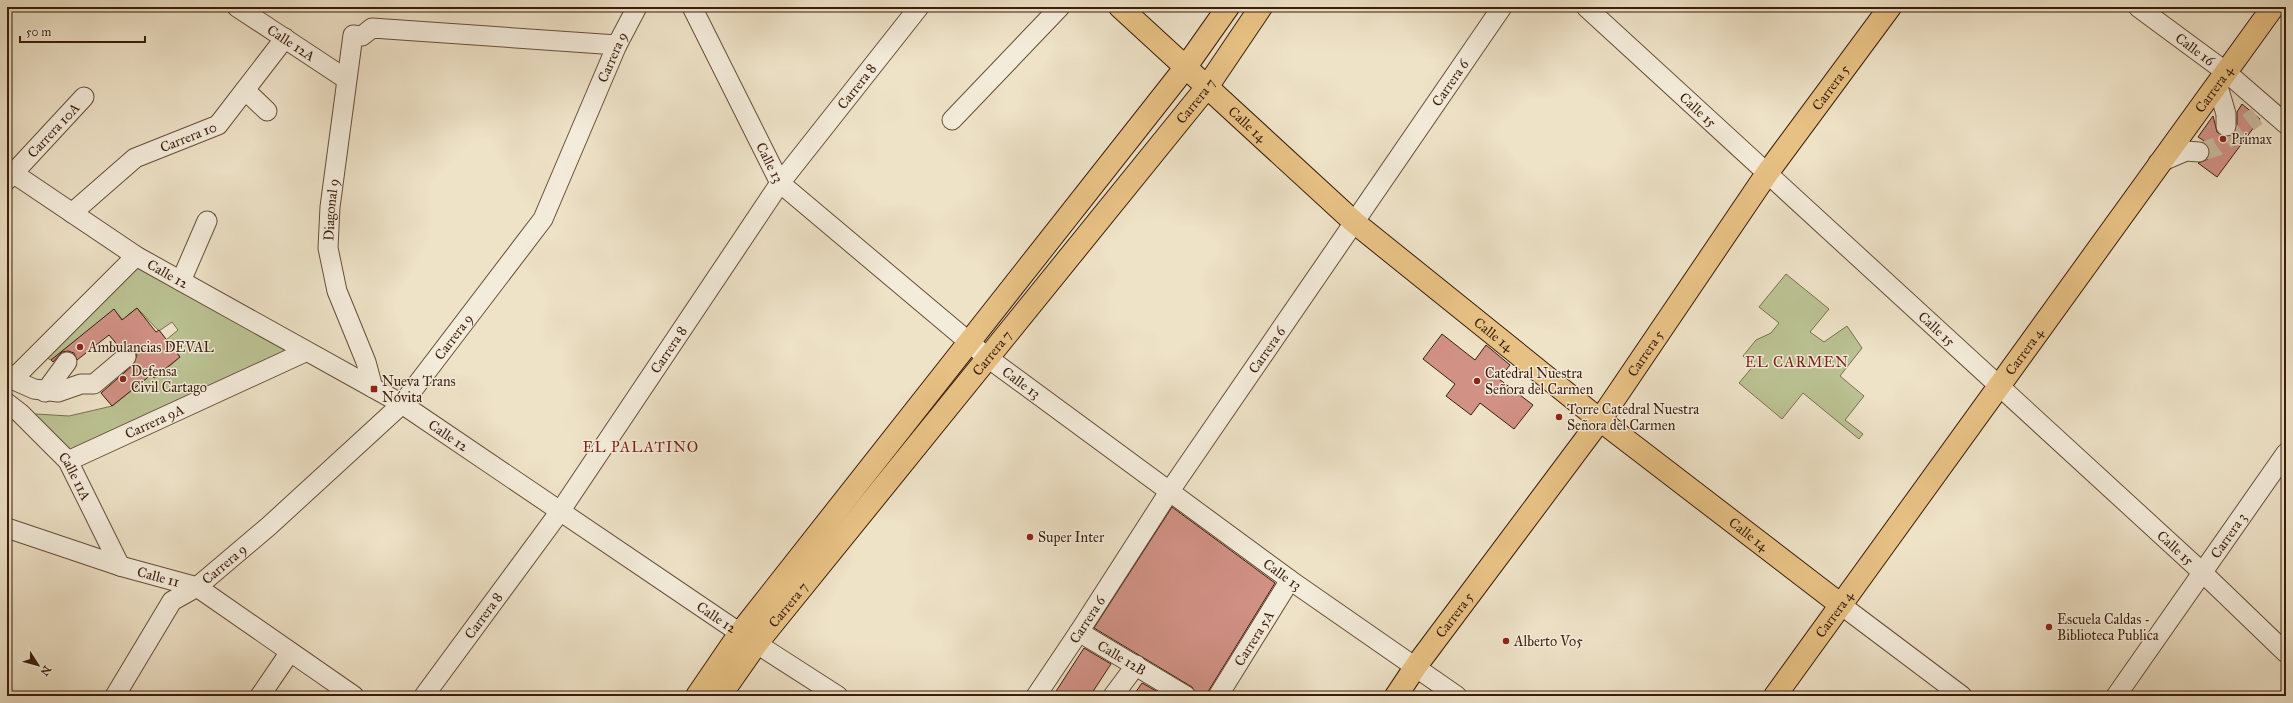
<svg xmlns="http://www.w3.org/2000/svg" width="2293" height="703" viewBox="0 0 2293 703" font-family="'IM FELL Great Primer',serif">
  <rect width="100%" height="100%" fill="#eee2c7"/>
  <filter id="stains"><feTurbulence type="fractalNoise" baseFrequency=".005" numOctaves="4"/><feColorMatrix values="0 0 0 0 .2 0 0 0 0 .09 0 0 0 0 .02 0 0 0 .5 -.17"/></filter>
  <radialGradient id="worn" r=".72"><stop offset=".6" stop-color="#630" stop-opacity="0"/><stop offset="1" stop-color="#630" stop-opacity=".3"/></radialGradient>
  <!-- green -->
  <path fill="#bbc293" stroke="#7a704f" d="M136,256L305,352L68,461L20,413L69,416L112,406L152,374L155,378L180,357L166,340L178,330L172,322L159,331L137,308L128,315L125,322L114,310L51,360L40,354Z
    M1786,274L1829,309L1810,332L1824,342L1847,326L1862,348L1840,376L1864,396L1845,420L1863,434L1859,439L1803,393L1782,419L1739,383L1754,365L1743,356L1756,340L1771,333L1779,323L1759,307Z"/>
  <!-- building -->
  <path fill="#d19185" stroke="#3a1d0b" d="M2242,104L2260,119L2217,177L2198,163L2208,159L2210,152L2206,142L2198,137L2213,116L2217,132L2226,137L2232,135L2237,126V112Z
    M137,308L156,332L159,330L180,357L154,378L152,374L112,406L101,393L133,365L137,355L134,350L129,347L120,348L109,335L77,360L74,353L68,351L62,352L53,362L51,360L114,309L122,320Z
    M1442,334L1475,360L1486,345L1510,365L1499,379L1533,405L1514,429L1480,403L1471,415L1446,396L1455,384L1423,359Z
    M1172,507L1275,583L1209,690L1207,696H1197L1192,687L1094,628Z
    M1084,648L1111,664L1090,696H1053Z
    M1142,683L1165,696H1133Z"/>
  <g fill="none" stroke-linecap="round" stroke-linejoin="round">
    <!-- minor-tunnel -->
    <path stroke="#cabba1" stroke-width="19" stroke-dasharray="19 10" stroke-linecap="butt" d="M2199,152L2216,147L2257,116"/>
    <!-- minor casing -->
    <g stroke="#674e3a" stroke-width="21">
      <g id="minor">
        <path id="s1" d="M237,7L346,79"/>
        <path id="s2" d="M692,7L780,183L988,358L1290,580L1457,696"/>
        <path id="s3" d="M1586,7L2203,573L2286,653"/>
        <path id="s4" d="M2138,7L2226,72L2286,124"/>
        <path d="M2217,83L2226,114V126"/>
        <path d="M245,90L267,111"/>
        <path d="M952,120L1060,7"/>
        <path d="M2158,163L2186,151L2199,152"/>
        <path id="s5" d="M7,169L136,256L402,404L740,633L838,696"/>
        <path id="s6" d="M7,180L84,97"/>
        <path id="s7" d="M72,213L135,158L218,125L285,38"/>
        <path d="M181,281L207,221"/>
        <path d="M7,376L18,374L136,256"/>
        <path d="M7,377L34,389L58,392L81,384H94L126,357"/>
        <path id="s8" d="M373,388L366,362L337,291L328,248L330,207L353,35L362,36L372,28L617,45"/>
        <path d="M45,392L67,362"/>
        <path id="s9" d="M7,403L20,413L68,461L120,566"/>
        <path id="s10" d="M68,461L305,352"/>
        <path id="s11" d="M7,528L120,566L197,587L354,696"/>
        <path d="M1841,605L1962,696"/>
        <path id="s12" d="M1079,632L1186,696"/>
        <path id="s13" d="M115,696L172,601L197,587L269,526L402,404L543,219L617,45L637,7"/>
        <path d="M260,696L290,652"/>
        <path id="s14" d="M424,696L561,510L780,183L919,7"/>
        <path id="s15" d="M1036,696L1079,632L1169,492L1502,7"/>
        <path d="M1113,696L1136,665"/>
        <path id="s16" d="M1218,696L1290,580"/>
        <path id="s17" d="M2116,696L2286,453"/>
      </g>
    </g>
    <!-- major casing -->
    <g stroke="#3a1d0b" stroke-width="24">
      <g id="major">
        <path id="s18" d="M1120,7L1354,222L1600,420L1841,605"/>
        <path d="M697,696L740,633L1185,68L1228,7"/>
        <path id="s19" d="M720,696L757,643L1207,87L1261,7"/>
        <path id="s20" d="M1396,696L1416,666L1600,420L1768,172L1890,7"/>
        <path id="s21" d="M1775,696L2273,7"/>
      </g>
    </g>
    <!-- minor -->
    <use href="#minor" stroke="#f4ecdb" stroke-width="19"/>
    <!-- major -->
    <use href="#major" stroke="#e7c184" stroke-width="22"/>
  </g>
  <!-- markers -->
  <g fill="#8f2418" stroke="#f4ecdb" stroke-width="1.5">
    <circle cx="2223" cy="139" r="4"/>
    <circle cx="80" cy="347" r="4"/>
    <circle cx="123" cy="379" r="4"/>
    <circle cx="1477" cy="381" r="4"/>
    <rect x="370" y="385" width="8" height="8" rx="2"/>
    <circle cx="1559" cy="417" r="4"/>
    <circle cx="1030" cy="537" r="4"/>
    <circle cx="2049" cy="627" r="4"/>
    <circle cx="1506" cy="641" r="4"/>
  </g>
  <g text-anchor="middle" dominant-baseline="central" stroke-width="3" stroke-linejoin="round" paint-order="stroke">
    <!-- street labels -->
    <g font-size="14" fill="#3a1d0b" stroke="#f4ecdb">
      <text stroke="none"><textPath href="#s1" startOffset="65">Calle 12A</textPath></text>
      <text stroke="none"><textPath href="#s4" startOffset="71">Calle 16</textPath></text>
      <text stroke="none"><textPath href="#s13" startOffset="823">Carrera 9</textPath></text>
      <text stroke="none"><textPath href="#s15" startOffset="740">Carrera 6</textPath></text>
      <text stroke="none"><textPath href="#s14" startOffset="748">Carrera 8</textPath></text>
      <text stroke="none"><textPath href="#s20" startOffset="748">Carrera 5</textPath></text>
      <text stroke="none"><textPath href="#s21" startOffset="749">Carrera 4</textPath></text>
      <text stroke="none"><textPath href="#s19" startOffset="762">Carrera 7</textPath></text>
      <text stroke="none"><textPath href="#s3" startOffset="152">Calle 15</textPath></text>
      <text stroke="none"><textPath href="#s18" startOffset="173">Calle 14</textPath></text>
      <text stroke="none"><textPath href="#s6" startOffset="68">Carrera 10A</textPath></text>
      <text stroke="none"><textPath href="#s7" startOffset="141">Carrera 10</textPath></text>
      <text stroke="none"><textPath href="#s2" startOffset="174">Calle 13</textPath></text>
      <text stroke="none"><textPath href="#s8" startOffset="186">Diagonal 9</textPath></text>
      <text stroke="none"><textPath href="#s5" startOffset="192">Calle 12</textPath></text>
      <text stroke="none"><textPath href="#s3" startOffset="476">Calle 15</textPath></text>
      <text stroke="none"><textPath href="#s18" startOffset="497">Calle 14</textPath></text>
      <text stroke="none"><textPath href="#s13" startOffset="499">Carrera 9</textPath></text>
      <text stroke="none"><textPath href="#s14" startOffset="424">Carrera 8</textPath></text>
      <text stroke="none"><textPath href="#s15" startOffset="416">Carrera 6</textPath></text>
      <text stroke="none"><textPath href="#s21" startOffset="425">Carrera 4</textPath></text>
      <text stroke="none"><textPath href="#s19" startOffset="438">Carrera 7</textPath></text>
      <text stroke="none"><textPath href="#s20" startOffset="424">Carrera 5</textPath></text>
      <text stroke="none"><textPath href="#s2" startOffset="510">Calle 13</textPath></text>
      <text stroke="none"><textPath href="#s10" startOffset="95">Carrera 9A</textPath></text>
      <text stroke="none"><textPath href="#s5" startOffset="516">Calle 12</textPath></text>
      <text stroke="none"><textPath href="#s9" startOffset="101">Calle 11A</textPath></text>
      <text stroke="none"><textPath href="#s18" startOffset="821">Calle 14</textPath></text>
      <text stroke="none"><textPath href="#s17" startOffset="196">Carrera 3</textPath></text>
      <text stroke="none"><textPath href="#s3" startOffset="800">Calle 15</textPath></text>
      <text stroke="none"><textPath href="#s13" startOffset="175">Carrera 9</textPath></text>
      <text stroke="none"><textPath href="#s2" startOffset="834">Calle 13</textPath></text>
      <text stroke="none"><textPath href="#s11" startOffset="159">Calle 11</textPath></text>
      <text stroke="none"><textPath href="#s19" startOffset="114">Carrera 7</textPath></text>
      <text stroke="none"><textPath href="#s21" startOffset="101">Carrera 4</textPath></text>
      <text stroke="none"><textPath href="#s14" startOffset="100">Carrera 8</textPath></text>
      <text stroke="none"><textPath href="#s20" startOffset="100">Carrera 5</textPath></text>
      <text stroke="none"><textPath href="#s5" startOffset="840">Calle 12</textPath></text>
      <text stroke="none"><textPath href="#s15" startOffset="92">Carrera 6</textPath></text>
      <text stroke="none"><textPath href="#s16" startOffset="68">Carrera 5A</textPath></text>
      <text stroke="none"><textPath href="#s12" startOffset="50">Calle 12B</textPath></text>
    </g>
    <!-- poi labels -->
    <g font-size="14" fill="#3a1d0b" stroke="#f4ecdb" text-anchor="start">
      <text x="2231" y="139">Primax</text>
      <text x="88" y="347">Ambulancias DEVAL</text>
      <text x="131" y="371">Defensa<tspan x="131" dy="16">Civil Cartago</tspan></text>
      <text x="1485" y="373">Catedral Nuestra<tspan x="1485" dy="16">Señora del Carmen</tspan></text>
      <text x="382" y="381">Nueva Trans<tspan x="382" dy="16">Nóvita</tspan></text>
      <text x="1567" y="409">Torre Catedral Nuestra<tspan x="1567" dy="16">Señora del Carmen</tspan></text>
      <text x="1038" y="537">Super Inter</text>
      <text x="2057" y="619">Escuela Caldas -<tspan x="2057" dy="16">Biblioteca Publica</tspan></text>
      <text x="1514" y="641">Alberto Vo5</text>
    </g>
    <!-- neighbourhood labels -->
    <g font-size="15" letter-spacing="1" fill="#7a1f14" stroke="#f4ecdb">
      <text x="1797" y="362">EL CARMEN</text>
      <text x="641" y="447">EL PALATINO</text>
    </g>
  </g>
  <!-- margin -->
  <rect width="2293" height="703" fill="none" stroke="#eee2c7" stroke-width="24"/>
  <rect x="8" y="8" width="2277" height="687" fill="none" stroke="#3a1d0b" stroke-width="2"/>
  <rect x="12" y="12" width="2269" height="679" fill="none" stroke="#3a1d0b"/>
  <!-- north arrow -->
  <g transform="translate(38 665) rotate(126)" stroke="#f4ecdb" stroke-width="3" paint-order="stroke">
  <path d="M0-3L7 15L0 10L-7 15Z" fill="#3a1d0b"/>
  <text y="-6" font-size="11" font-weight="bold" text-anchor="middle" fill="#3a1d0b">N</text>
  </g>
  <!-- scale -->
  <path d="M20 36v6h125v-6" fill="none" stroke="#3a1d0b" stroke-width="2"/>
  <text x="26" y="36" font-size="12" fill="#3a1d0b" stroke="#f4ecdb" stroke-width="3" paint-order="stroke">50 m</text>
  <rect width="100%" height="100%" filter="url(#stains)"/>
  <rect width="100%" height="100%" fill="url(#worn)"/>
</svg>
